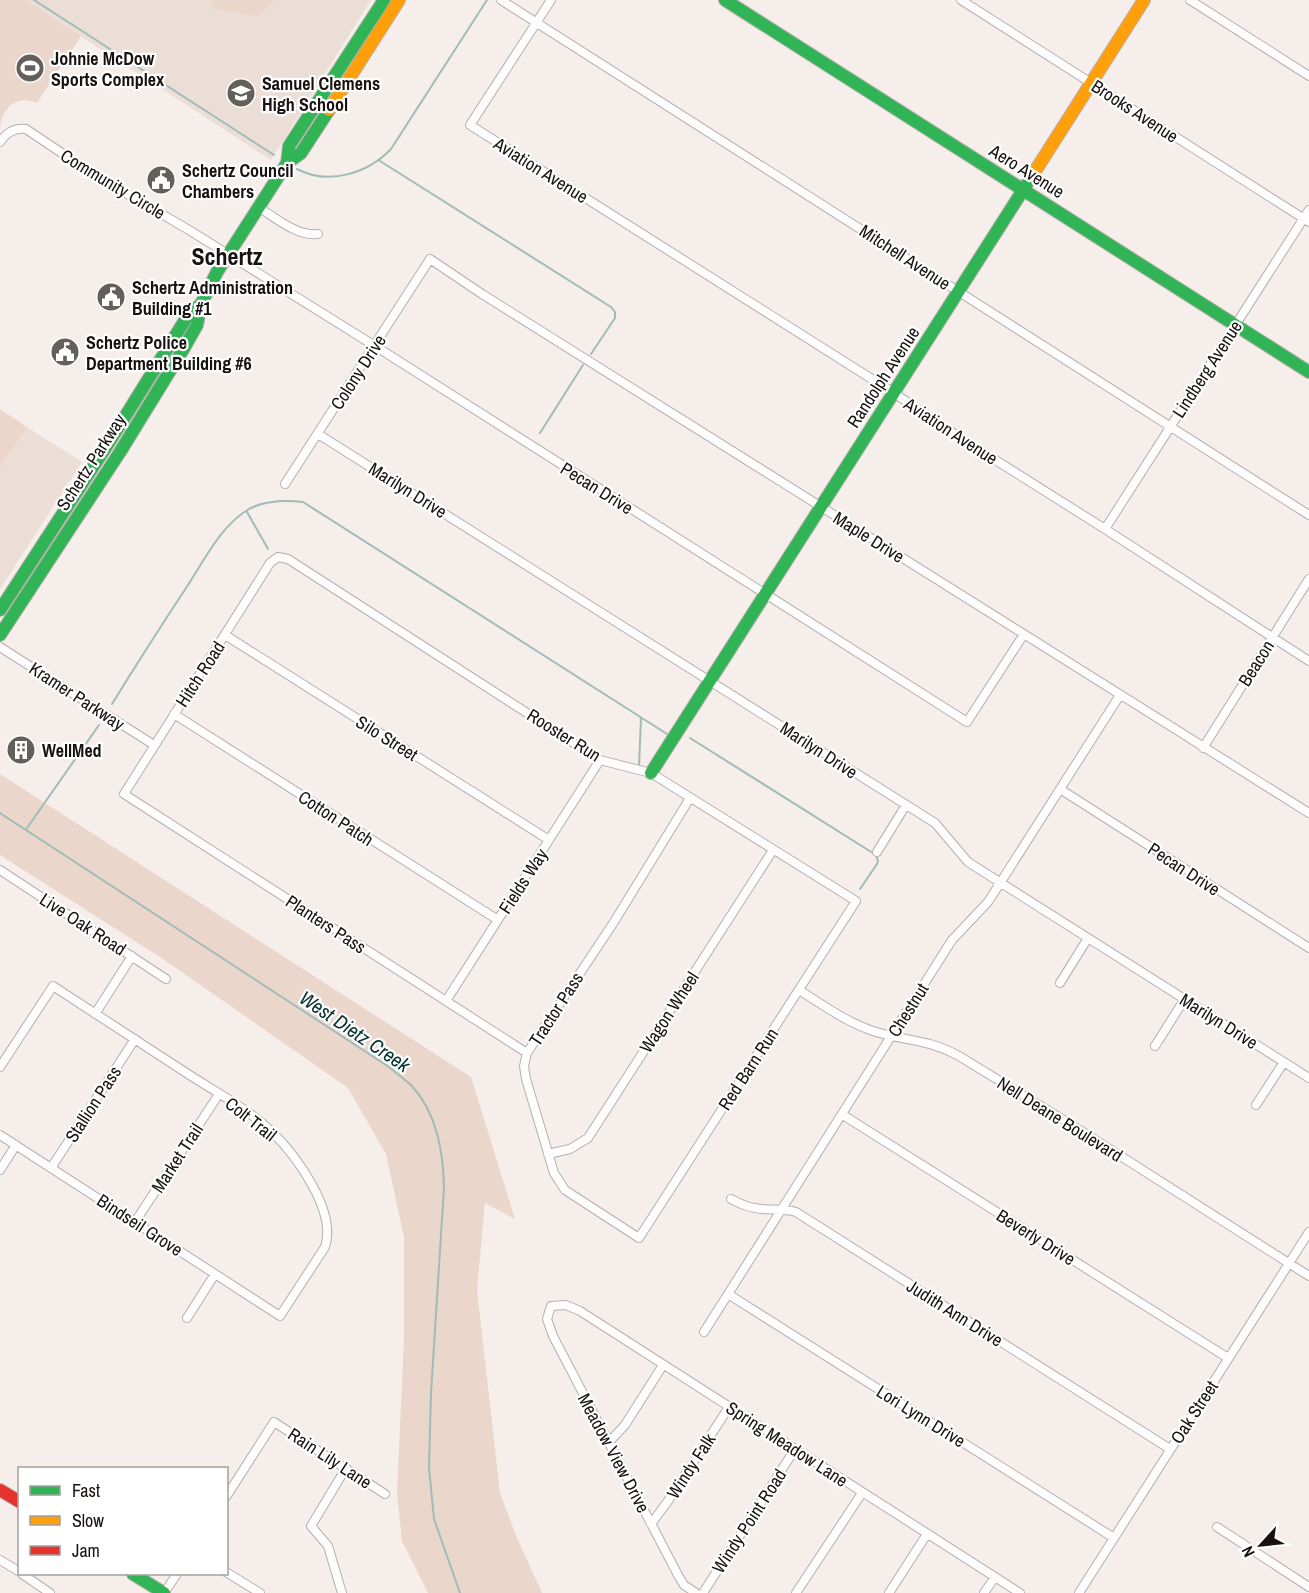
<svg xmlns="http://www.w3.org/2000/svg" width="1309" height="1593" viewBox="0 0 1309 1593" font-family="'Archivo Narrow',sans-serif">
  <rect width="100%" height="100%" fill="#f6eeea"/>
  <!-- built -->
  <path fill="#ebded6" d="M25,0H371L271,160Z
    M27,427L82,462L0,589V468Z"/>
  <!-- green -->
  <path fill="#ebd6cb" d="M0,0H25L81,36L37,103C16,94 3,108 0,127Z
    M208,0H274L259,16L211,9L213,4Z
    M0,409L27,427L0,468Z
    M0,774L471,1077L515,1219L485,1203L477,1290L500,1493L517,1538L542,1593H428L402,1541L397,1493L404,1337V1237L386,1154L348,1088L163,959L0,855Z"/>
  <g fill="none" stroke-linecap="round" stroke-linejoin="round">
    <!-- stream -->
    <path stroke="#a1bbb8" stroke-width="2" d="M34,0L274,155
      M380,161L611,307L615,312V318L591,354
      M297,169C329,186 368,173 391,149L487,0
      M540,433L583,365
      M247,512L268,549
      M112,704C136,665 161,626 186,588C204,561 221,525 249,509C266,500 285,500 303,502L667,734
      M690,738L876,855L878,861L877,864L860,889
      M639,766L641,718
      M0,813L389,1067C396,1073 404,1079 411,1085C437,1113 443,1151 444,1187L431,1393L429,1468L434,1519L460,1593
      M27,828L99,725"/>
    <!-- street casing -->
    <g stroke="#b5afad" stroke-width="10">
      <path id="street" d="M501,0L1309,515
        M551,0L470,125L894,393L959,437L1105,529L1309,661
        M961,0L1309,222
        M1190,0L1309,76
        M0,142C7,132 14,128 26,129L93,174L189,230L375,346L967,722L1024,634
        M258,207C275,217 297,237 318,234
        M318,434L935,823L968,862L1309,1078
        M285,484L430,259L482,294L1309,813
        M1105,529L1309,210
        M225,635L549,840
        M0,647L154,745
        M174,714L498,920
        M1203,748L1309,579
        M1060,789L1309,948
        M877,852L906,805
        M0,870L166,979
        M1060,983L1088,938
        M799,990C823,1005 846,1022 873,1031C904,1041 929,1039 959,1056L1075,1127L1309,1276
        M446,1001L600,760
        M95,1014L132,956
        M1155,1046L1184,1000
        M527,1053L124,794L270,563L278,557L288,559L600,760L651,773L856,901L639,1238L565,1190L554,1173L526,1079L524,1066L527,1053L614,922L690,798
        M0,1067L53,986C98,1015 143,1045 188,1074C216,1092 246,1108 271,1131C296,1155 337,1211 325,1247L280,1316L0,1135
        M1256,1105L1284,1062
        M843,1115L1228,1358
        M548,1154L570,1149L588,1138L773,850
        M51,1168L135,1039
        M0,1170L16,1145
        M731,1199C739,1203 746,1207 755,1208C768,1211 782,1208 796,1212L1170,1449
        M135,1222L219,1094
        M728,1294L1114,1538
        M187,1318L215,1274
        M704,1332L952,940L988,902L1120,695
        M609,1442L625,1425L663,1365
        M226,1497L274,1422L385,1494
        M651,1524L668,1501L729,1407
        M1217,1527L1309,1587
        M0,1560L20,1572
        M226,1572L260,1593
        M22,1574L50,1593
        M164,1593L177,1574
        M342,1593L328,1546L311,1526L346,1468
        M696,1593L684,1585L679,1577L553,1336L547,1319L551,1306L566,1305L580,1311L1020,1593
        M703,1593L795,1449
        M796,1593L862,1493
        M889,1593L927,1534
        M984,1593L995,1577
        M1079,1593L1309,1232"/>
    </g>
    <!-- fast casing -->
    <g stroke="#b5afad" stroke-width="14">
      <path id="fast" d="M725,0L1309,372
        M287,163L289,146L384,0
        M0,610L108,444L187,317L201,304
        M0,635L120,452L184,348L197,325L201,304L217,272L287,163L301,153L329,110
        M651,773L1032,176
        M133,1574L164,1593"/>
    </g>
    <!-- slow casing -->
    <g stroke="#b5afad" stroke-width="14">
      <path id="slow" d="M329,110L399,0
        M1032,176L1144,0"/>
    </g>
    <!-- jam casing -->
    <g stroke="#b5afad" stroke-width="14">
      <path id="jam" d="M0,1490L20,1502"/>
    </g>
    <!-- street -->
    <use href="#street" stroke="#fefcfc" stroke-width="8"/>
    <!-- fast -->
    <use href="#fast" stroke="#30b455" stroke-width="12"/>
    <!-- slow -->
    <use href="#slow" stroke="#ff9f0a" stroke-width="12"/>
    <!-- jam -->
    <use href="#jam" stroke="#e5322d" stroke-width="12"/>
  </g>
  <!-- icons -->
  <defs>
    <g id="stadium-disc" transform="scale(1.5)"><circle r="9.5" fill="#655f5c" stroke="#fff"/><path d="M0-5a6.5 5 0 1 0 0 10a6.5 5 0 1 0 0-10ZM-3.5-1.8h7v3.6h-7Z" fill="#fff"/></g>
    <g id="school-disc" transform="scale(1.5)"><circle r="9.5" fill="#655f5c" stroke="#fff"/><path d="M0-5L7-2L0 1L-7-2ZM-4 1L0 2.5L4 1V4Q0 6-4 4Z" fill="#fff"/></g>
    <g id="civic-disc" transform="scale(1.5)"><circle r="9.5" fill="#655f5c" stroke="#fff"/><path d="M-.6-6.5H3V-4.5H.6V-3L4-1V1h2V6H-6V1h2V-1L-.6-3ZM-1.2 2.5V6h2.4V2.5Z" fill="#fff"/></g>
    <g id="building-disc" transform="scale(1.5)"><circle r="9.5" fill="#655f5c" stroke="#fff"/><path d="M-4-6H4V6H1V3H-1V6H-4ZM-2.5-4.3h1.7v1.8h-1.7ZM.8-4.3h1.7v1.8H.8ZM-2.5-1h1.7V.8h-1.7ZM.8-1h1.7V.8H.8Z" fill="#fff"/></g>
  </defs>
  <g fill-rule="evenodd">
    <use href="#stadium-disc" x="30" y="68"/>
    <use href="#school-disc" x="241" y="93"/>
    <use href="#civic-disc" x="161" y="180"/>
    <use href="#civic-disc" x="111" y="297"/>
    <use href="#civic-disc" x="65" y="352"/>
    <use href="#building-disc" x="21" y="750"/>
  </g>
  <g text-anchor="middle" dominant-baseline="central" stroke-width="4.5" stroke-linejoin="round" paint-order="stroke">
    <!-- poi labels -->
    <g font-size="18" font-weight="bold" fill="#171210" stroke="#fff" text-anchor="start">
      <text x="51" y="58">Johnie McDow<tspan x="51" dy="21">Sports Complex</tspan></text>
      <text x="262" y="83">Samuel Clemens<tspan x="262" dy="21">High School</tspan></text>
      <text x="182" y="170">Schertz Council<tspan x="182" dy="21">Chambers</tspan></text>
      <text x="132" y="287">Schertz Administration<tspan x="132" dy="21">Building #1</tspan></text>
      <text x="86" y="342">Schertz Police<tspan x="86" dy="21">Department Building #6</tspan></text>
      <text x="42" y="750">WellMed</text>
    </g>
    <!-- street labels -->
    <g font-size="18" fill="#171210" stroke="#fff">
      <text transform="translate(1135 111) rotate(33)">Brooks Avenue</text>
      <text transform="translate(541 170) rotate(32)">Aviation Avenue</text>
      <text transform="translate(1027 171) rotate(32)">Aero Avenue</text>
      <text transform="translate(113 184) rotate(31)">Community Circle</text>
      <text transform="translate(905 257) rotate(33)">Mitchell Avenue</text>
      <text transform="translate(1207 369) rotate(-57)">Lindberg Avenue</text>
      <text transform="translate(358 372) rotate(-57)">Colony Drive</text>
      <text transform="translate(883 377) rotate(-57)">Randolph Avenue</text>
      <text transform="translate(951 431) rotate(33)">Aviation Avenue</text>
      <text transform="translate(91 462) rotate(-57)">Schertz Parkway</text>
      <text transform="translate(597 488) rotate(32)">Pecan Drive</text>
      <text transform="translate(408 490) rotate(32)">Marilyn Drive</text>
      <text transform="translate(869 537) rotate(32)">Maple Drive</text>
      <text transform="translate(1256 663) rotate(-58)">Beacon</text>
      <text transform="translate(200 674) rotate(-57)">Hitch Road</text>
      <text transform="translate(77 696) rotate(33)">Kramer Parkway</text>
      <text transform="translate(564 735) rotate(32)">Rooster Run</text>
      <text transform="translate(387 738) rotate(32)">Silo Street</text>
      <text transform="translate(819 750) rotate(33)">Marilyn Drive</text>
      <text transform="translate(336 818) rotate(33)">Cotton Patch</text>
      <text transform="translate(1184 869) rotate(33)">Pecan Drive</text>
      <text transform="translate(523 881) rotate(-57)">Fields Way</text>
      <text transform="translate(83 924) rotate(33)">Live Oak Road</text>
      <text transform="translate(326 924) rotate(33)">Planters Pass</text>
      <text transform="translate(556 1009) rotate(-57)">Tractor Pass</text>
      <text transform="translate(908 1010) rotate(-58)">Chestnut</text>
      <text transform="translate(669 1012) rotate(-57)">Wagon Wheel</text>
      <text transform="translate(1219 1021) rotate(32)">Marilyn Drive</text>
      <text transform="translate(748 1069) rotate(-57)">Red Barn Run</text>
      <text transform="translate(93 1104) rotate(-57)">Stallion Pass</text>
      <text transform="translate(251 1119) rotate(38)">Colt Trail</text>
      <text transform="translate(1060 1119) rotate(32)">Nell Deane Boulevard</text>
      <text transform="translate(177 1158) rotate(-57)">Market Trail</text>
      <text transform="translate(140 1225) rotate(33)">Bindseil Grove</text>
      <text transform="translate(1036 1237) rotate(32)">Beverly Drive</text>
      <text transform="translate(955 1313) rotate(32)">Judith Ann Drive</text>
      <text transform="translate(1194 1412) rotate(-57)">Oak Street</text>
      <text transform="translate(921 1416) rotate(32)">Lori Lynn Drive</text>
      <text transform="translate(787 1444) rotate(33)">Spring Meadow Lane</text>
      <text transform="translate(614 1453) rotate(62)">Meadow View Drive</text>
      <text transform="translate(330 1458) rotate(33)">Rain Lily Lane</text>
      <text transform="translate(691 1466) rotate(-57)">Windy Falk</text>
      <text transform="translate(749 1521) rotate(-57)">Windy Point Road</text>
    </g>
    <!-- water labels -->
    <g font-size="20" font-style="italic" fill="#073230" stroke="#fff">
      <text transform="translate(355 1031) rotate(34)">West Dietz Creek</text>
    </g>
    <!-- district labels -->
    <g font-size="24" font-weight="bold" fill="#171210" stroke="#fff">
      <text x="227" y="256">Schertz</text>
    </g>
  </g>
  <!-- legend -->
  <rect x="18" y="1467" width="210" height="108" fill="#ffffff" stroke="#a2a09f" stroke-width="1.5"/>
  <rect x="30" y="1486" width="30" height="9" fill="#30b455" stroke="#a2a09f" stroke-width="1.5"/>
  <text x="72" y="1497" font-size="18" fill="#171210">Fast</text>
  <rect x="30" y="1516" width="30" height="9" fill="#ff9f0a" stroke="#a2a09f" stroke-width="1.5"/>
  <text x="72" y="1527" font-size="18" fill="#171210">Slow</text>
  <rect x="30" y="1546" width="30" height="9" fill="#e5322d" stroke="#a2a09f" stroke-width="1.5"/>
  <text x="72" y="1557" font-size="18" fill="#171210">Jam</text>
  <!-- north arrow -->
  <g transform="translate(1261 1545) rotate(243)" stroke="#ffffff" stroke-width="4.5" paint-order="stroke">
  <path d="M0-4.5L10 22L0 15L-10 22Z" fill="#171210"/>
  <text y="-9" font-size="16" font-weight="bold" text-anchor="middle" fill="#171210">N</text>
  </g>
</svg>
